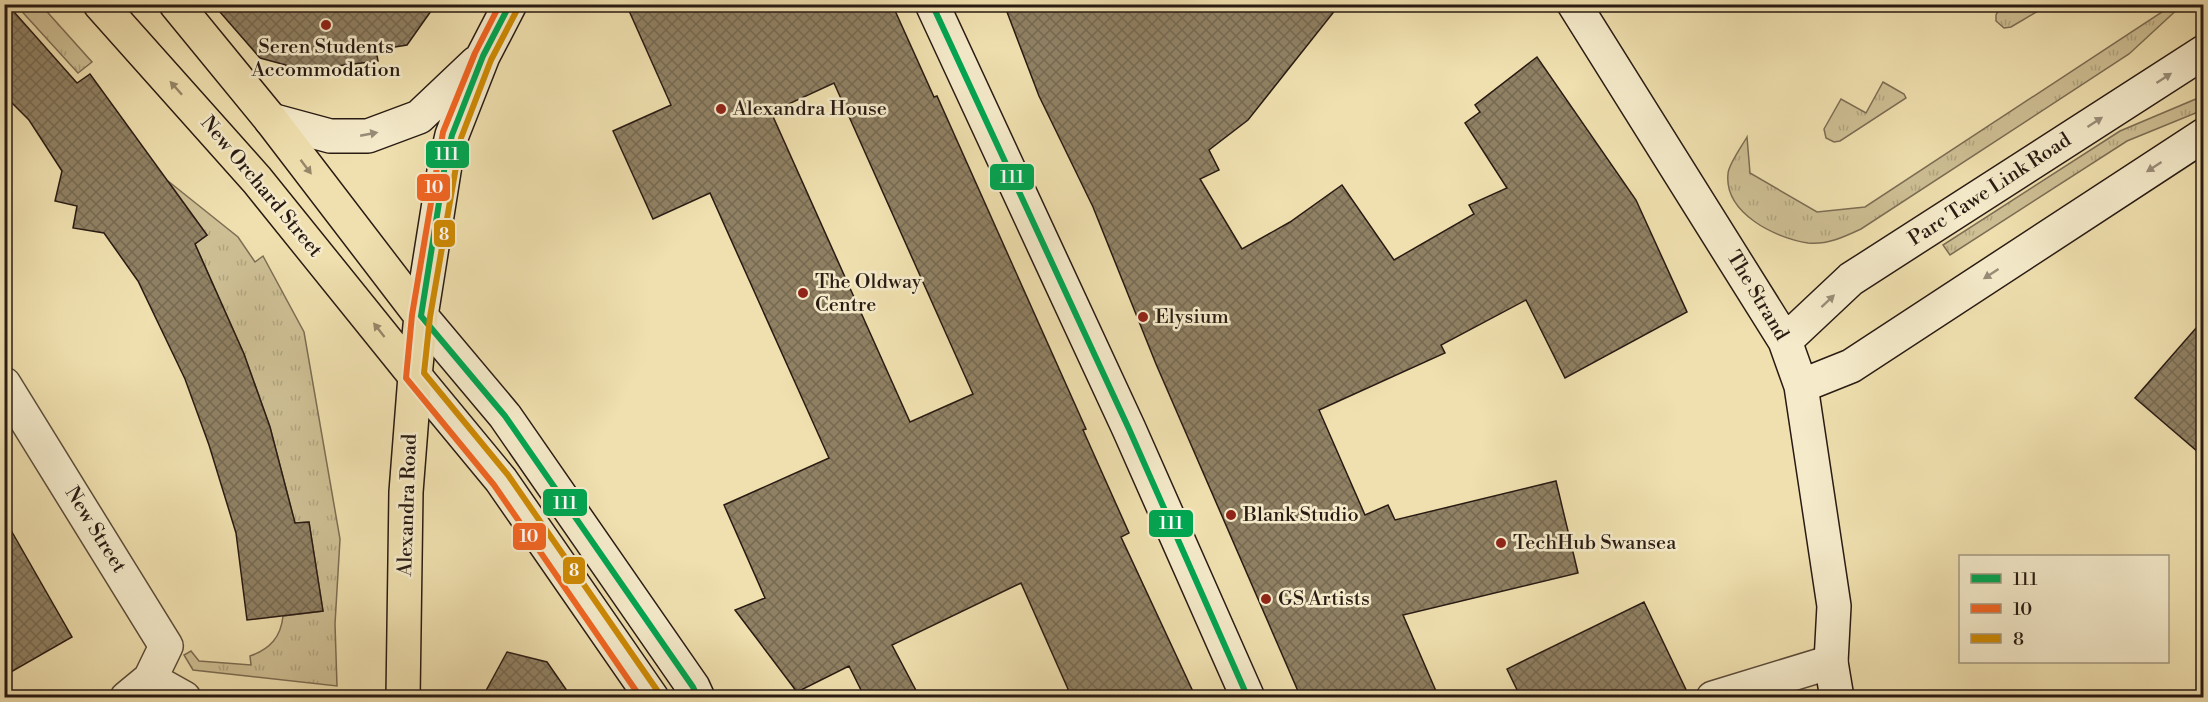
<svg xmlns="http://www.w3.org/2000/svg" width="2208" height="702" viewBox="0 0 2208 702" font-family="'Libre Bodoni',serif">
  <defs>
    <pattern id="grass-tufts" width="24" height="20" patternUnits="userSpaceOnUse" patternTransform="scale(1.5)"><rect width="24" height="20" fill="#cebf94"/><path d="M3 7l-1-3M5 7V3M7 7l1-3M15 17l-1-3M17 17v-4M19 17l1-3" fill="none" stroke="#b1a47f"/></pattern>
    <pattern id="building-cross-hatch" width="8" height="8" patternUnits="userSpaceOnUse" patternTransform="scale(1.5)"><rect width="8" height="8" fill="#908164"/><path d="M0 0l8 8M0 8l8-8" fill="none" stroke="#766951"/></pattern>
  </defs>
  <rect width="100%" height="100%" fill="#f0e0af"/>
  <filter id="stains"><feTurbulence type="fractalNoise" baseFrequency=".00333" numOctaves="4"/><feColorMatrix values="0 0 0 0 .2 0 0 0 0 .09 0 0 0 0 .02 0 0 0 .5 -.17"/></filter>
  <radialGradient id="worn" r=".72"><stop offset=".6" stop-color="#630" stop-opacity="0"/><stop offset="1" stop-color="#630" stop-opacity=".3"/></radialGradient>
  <!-- grass -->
  <path fill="url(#grass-tufts)" stroke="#7c6d54" stroke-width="1.5" d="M2174,4L2182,5L2129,54L1861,229C1844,237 1827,245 1808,243C1775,238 1724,213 1728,174C1728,165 1742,146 1747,137L1750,173L1817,212L1865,207Z
    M16,5H41L92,62L78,73Z
    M2001,5V4L2048,5L2011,27L2004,28L1996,21V15Z
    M1883,82L1904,94L1906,98L1840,141L1834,142L1826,138L1824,129L1841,99L1866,113Z
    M2203,96V110L2127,141L1950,255L1943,245L2120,131Z
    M168,181L238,237L255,262L263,256L304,332L340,539L335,624L337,686L193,670L184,655L191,651L199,661L251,665L250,656C270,649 281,637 283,616L323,611L309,522L295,523L270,427L244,354L195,244L207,235Z"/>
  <!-- building -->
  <path fill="url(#building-cross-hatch)" stroke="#291b13" stroke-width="1.5" fill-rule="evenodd" d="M4,4H7L77,83L90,74L207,235L195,244L244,354L270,427L295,523L309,522L323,611L247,620L236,533L209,445L185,379L138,281L104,233L73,228L77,206L55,201L62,171L29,120L4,95Z
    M213,4H436L407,45L376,50L378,61L287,72L286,65L260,58Z
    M626,4H892L934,97L937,96L1086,429L1083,430L1129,533L1121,537L1196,698H1072L1021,583L892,645L920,698H865L849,666L797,692L735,610L765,598L724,505L829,458L710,193L653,219L613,131L671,105ZM834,83L973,394L910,422L771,112Z
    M1004,4H1340L1248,120L1209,150L1219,170L1200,179L1242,249L1290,222L1342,185L1394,260L1474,214L1469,205L1507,188L1465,123L1480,112L1475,105L1537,57L1636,200L1687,312L1565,378L1526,300L1441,345L1445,353L1319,410L1365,515L1388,505L1395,520L1556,481L1578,573L1403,615L1439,698H1301L1156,364L1093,207L1039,96Z
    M2204,319V457L2135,398Z
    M4,518L72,637L4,676Z
    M1644,602L1690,698H1521L1507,669Z
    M507,652L547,662L572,698H482Z"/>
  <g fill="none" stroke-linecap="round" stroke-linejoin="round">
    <!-- street casing -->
    <g stroke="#5b4c3a" stroke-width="36">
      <path id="street" d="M4,384L166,646L150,679
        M127,698L150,679L184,698
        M1713,698L1831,662"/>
    </g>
    <!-- secondary casing -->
    <g stroke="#291b13" stroke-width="36">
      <path id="secondary" d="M510,4L483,56L452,135L445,165L421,316L505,416L693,687L698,698
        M932,4L1129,429L1248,698
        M1574,4L1785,341L1801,386L1834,606L1831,662L1837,698
        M271,120L330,136H368L419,117L476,63
        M1785,341L1851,279L2204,52
        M415,376L501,480L652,698
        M1801,386L1851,366L2204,135"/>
    </g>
    <!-- primary casing -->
    <g stroke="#291b13" stroke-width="36">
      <path id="primary" d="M100,4L257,180L415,376
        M176,4L271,120L421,316L415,376L406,492L403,698"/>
    </g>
    <!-- street -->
    <use href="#street" stroke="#f5ebcb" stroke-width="33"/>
    <!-- secondary -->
    <use href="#secondary" stroke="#f5ebcb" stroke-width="33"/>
    <!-- primary -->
    <use href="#primary" stroke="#f0e0af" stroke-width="33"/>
    <!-- bus-1 casing -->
    <g stroke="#f5ebcb" stroke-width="10">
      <path id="bus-1" d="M932,4L1129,429L1248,698
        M421,316L505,416L693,687L698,698
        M421,316L445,165L452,135L483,56L510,4"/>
    </g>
    <!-- bus-2 casing -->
    <g stroke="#f5ebcb" stroke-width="10">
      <path id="bus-2" d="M500,4L475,53L443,132L412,315L406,378L494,485L641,698"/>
    </g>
    <!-- bus-3 casing -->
    <g stroke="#f5ebcb" stroke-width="10">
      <path id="bus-3" d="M518,8L491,60L461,138L430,317L424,373L508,475L659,693"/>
    </g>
    <!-- bus-1 -->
    <use href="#bus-1" stroke="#00a651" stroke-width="6"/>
    <!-- bus-2 -->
    <use href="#bus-2" stroke="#f26522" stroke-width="6"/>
    <!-- bus-3 -->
    <use href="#bus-3" stroke="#ce8a04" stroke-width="6"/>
  </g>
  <!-- one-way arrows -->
  <defs><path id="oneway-solid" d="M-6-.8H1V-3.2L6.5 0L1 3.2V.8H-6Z" transform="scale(1.5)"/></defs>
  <g fill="#998d78">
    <use href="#oneway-solid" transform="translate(2164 78) rotate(-33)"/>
    <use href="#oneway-solid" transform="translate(2095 122) rotate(-33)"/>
    <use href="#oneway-solid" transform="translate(369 134) rotate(-11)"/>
    <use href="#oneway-solid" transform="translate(2154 167) rotate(147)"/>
    <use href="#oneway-solid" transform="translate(1991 274) rotate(147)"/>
    <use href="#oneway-solid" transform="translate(1828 301) rotate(-43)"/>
  </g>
  <g fill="#968769">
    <use href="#oneway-solid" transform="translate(176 88) rotate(-132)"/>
    <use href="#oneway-solid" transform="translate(306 167) rotate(53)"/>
    <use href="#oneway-solid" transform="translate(379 330) rotate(-128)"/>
  </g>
  <!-- markers -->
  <g fill="#8f2418" stroke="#f5ebcb" stroke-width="2">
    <circle cx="326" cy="25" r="6"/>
    <circle cx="721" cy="109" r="6"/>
    <circle cx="803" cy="293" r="6"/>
    <circle cx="1143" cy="317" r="6"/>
    <circle cx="1231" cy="515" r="6"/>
    <circle cx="1501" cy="543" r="6"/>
    <circle cx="1266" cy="599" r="6"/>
  </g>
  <g text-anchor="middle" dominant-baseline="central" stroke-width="5" stroke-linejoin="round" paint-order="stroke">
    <!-- poi labels -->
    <g font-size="20" fill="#291b13" stroke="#f5ebcb" text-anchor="start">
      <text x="326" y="47" text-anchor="middle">Seren Students<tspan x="326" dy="23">Accommodation</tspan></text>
      <text x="733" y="109">Alexandra House</text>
      <text x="815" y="282">The Oldway<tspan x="815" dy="23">Centre</tspan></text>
      <text x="1155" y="317">Elysium</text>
      <text x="1243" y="515">Blank Studio</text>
      <text x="1513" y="543">TechHub Swansea</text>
      <text x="1278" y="599">GS Artists</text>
    </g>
    <!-- street labels -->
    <g font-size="20" fill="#291b13" stroke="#f5ebcb">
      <text transform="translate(261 187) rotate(50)">New Orchard Street</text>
      <text transform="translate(1990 190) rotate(-33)">Parc Tawe Link Road</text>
      <text transform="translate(1757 296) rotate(59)">The Strand</text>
      <text transform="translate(408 505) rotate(-88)">Alexandra Road</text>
      <text transform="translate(95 530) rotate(58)">New Street</text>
    </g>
  </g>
  <g stroke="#f5ebcb" stroke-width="2">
    <rect x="425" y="140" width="45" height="29" rx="6" fill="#00a651"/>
    <rect x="989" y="163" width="46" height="28" rx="6" fill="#00a651"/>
    <rect x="416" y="173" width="35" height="29" rx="6" fill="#f26522"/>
    <rect x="433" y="219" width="23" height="29" rx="6" fill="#ce8a04"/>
    <rect x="542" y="488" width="46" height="29" rx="6" fill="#00a651"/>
    <rect x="1148" y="509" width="46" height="29" rx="6" fill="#00a651"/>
    <rect x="512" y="522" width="35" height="29" rx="6" fill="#f26522"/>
    <rect x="562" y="556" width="24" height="29" rx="6" fill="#ce8a04"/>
  </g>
  <g font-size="16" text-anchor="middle" font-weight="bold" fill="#fff">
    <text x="447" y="160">111</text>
    <text x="1012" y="183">111</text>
    <text x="434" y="193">10</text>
    <text x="444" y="240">8</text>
    <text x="565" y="509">111</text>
    <text x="1171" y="529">111</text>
    <text x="529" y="542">10</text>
    <text x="574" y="576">8</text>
  </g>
  <!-- margin -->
  <rect width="2208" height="702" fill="none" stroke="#f0e0af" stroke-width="24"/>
  <rect x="6" y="6" width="2196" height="690" fill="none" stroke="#291b13" stroke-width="3"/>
  <rect x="12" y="12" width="2184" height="678" fill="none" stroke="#291b13" stroke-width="1.5"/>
  <!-- legend -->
  <rect x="1959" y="555" width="210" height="108" fill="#f5ebcb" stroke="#a39881" stroke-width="1.5"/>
  <rect x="1971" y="574" width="30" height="9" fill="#00a651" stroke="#a39881" stroke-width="1.5"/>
  <text x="2013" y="585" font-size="18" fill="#291b13">111</text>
  <rect x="1971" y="604" width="30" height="9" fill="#f26522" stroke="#a39881" stroke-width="1.5"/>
  <text x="2013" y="615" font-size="18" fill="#291b13">10</text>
  <rect x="1971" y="634" width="30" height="9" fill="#ce8a04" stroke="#a39881" stroke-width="1.5"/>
  <text x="2013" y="645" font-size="18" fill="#291b13">8</text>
  <rect width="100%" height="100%" filter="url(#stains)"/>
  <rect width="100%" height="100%" fill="url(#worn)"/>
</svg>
